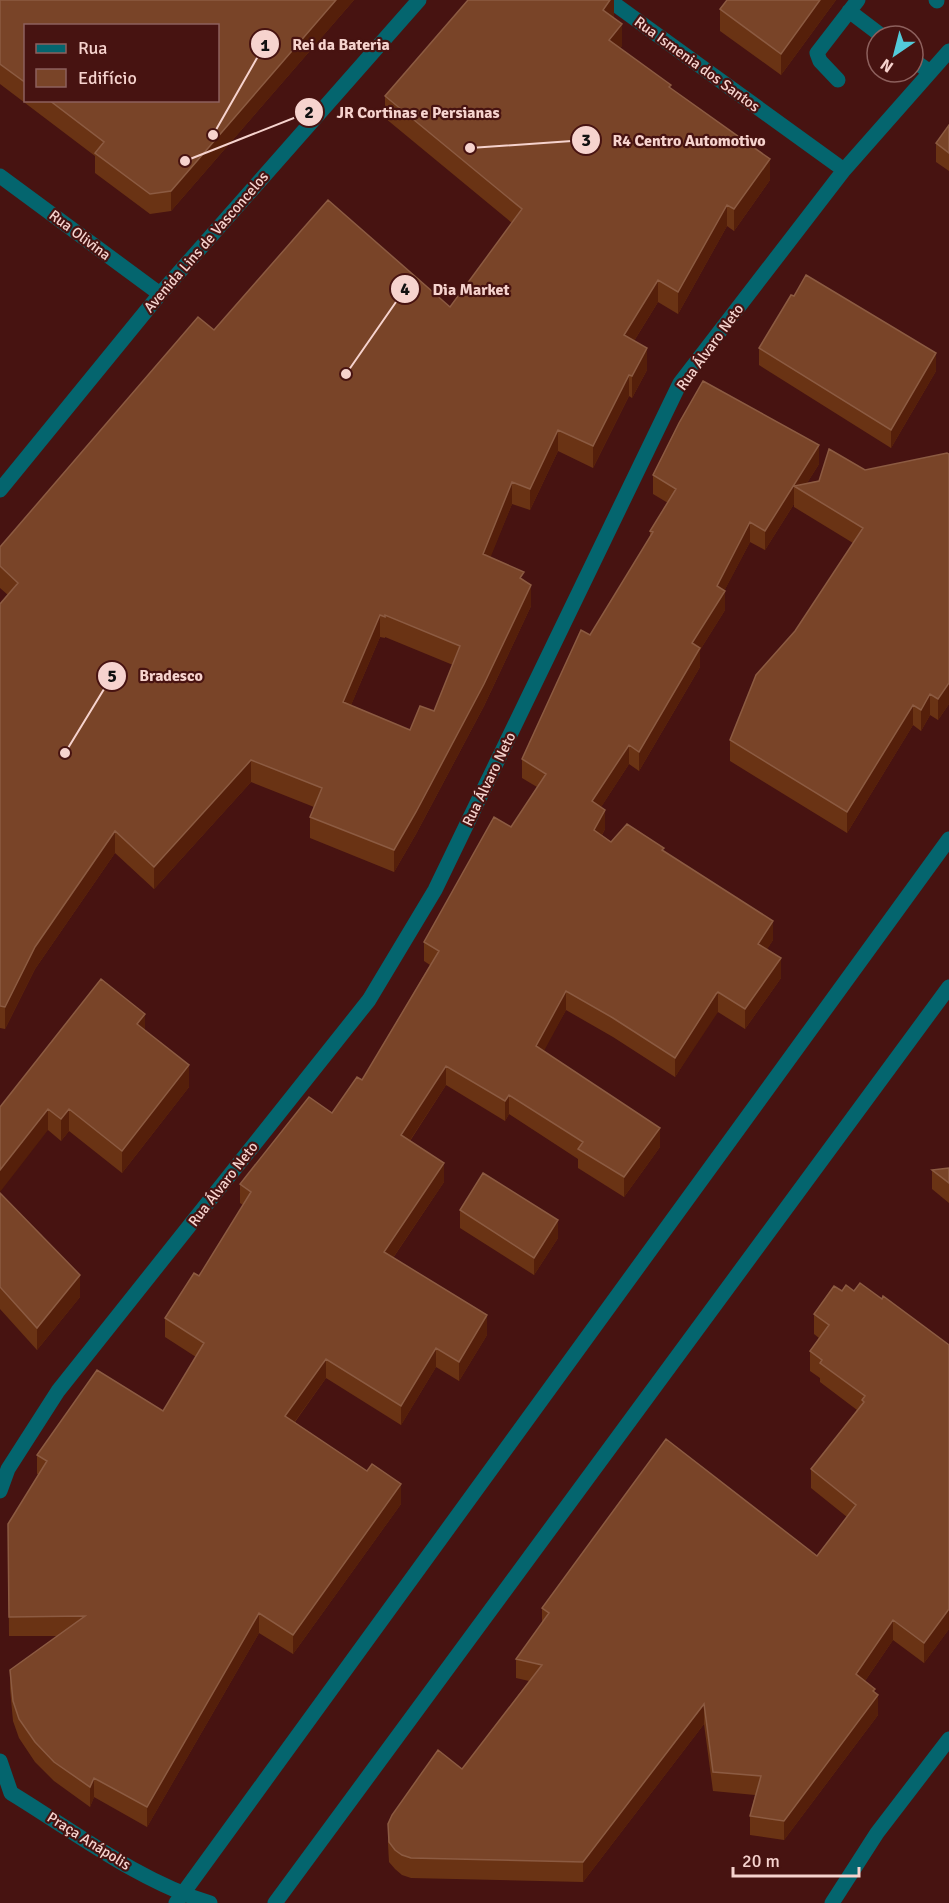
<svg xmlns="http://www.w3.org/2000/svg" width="949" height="1903" viewBox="0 0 949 1903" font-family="Signika,sans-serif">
  <rect width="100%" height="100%" fill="#471311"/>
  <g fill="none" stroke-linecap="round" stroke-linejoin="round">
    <!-- minor -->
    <path stroke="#04656e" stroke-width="15" d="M609,0L844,170
      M936,0L937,1
      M849,11L882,36
      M913,60L930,72
      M838,80L820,61L817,53L858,0
      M0,176L160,294
      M0,490L160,294L419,0
      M0,1491L8,1469L58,1391L369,1000L435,890L680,383L844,170L949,51
      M0,1761L11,1793
      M11,1793C75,1832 138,1881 210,1903
      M176,1903L949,839
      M275,1903L949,987
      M832,1903L877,1833L949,1739"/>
  </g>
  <!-- wall -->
  <path fill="#6a3314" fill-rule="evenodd" d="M0,0H354L171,211L150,214L95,173V156L0,84ZM26,26L218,100H26Z
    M614,0V16L613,18L622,46L620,48L671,89L770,180L734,231L727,226L678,314L658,302L634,341L647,370L632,398L629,396L593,468L558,451L530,510L512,504L490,557L524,580L531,606L484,706L416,834L394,872L310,838V817L314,807L251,782L154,889L115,853L35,969L5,1029L0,1028V604L8,595L0,588V547L214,330L450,307L512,223L385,118V96ZM380,637L385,638V637L453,665L434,711L410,730L351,705Z
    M836,0L781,75L720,31V9Z
    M949,125V171L936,162V143Z
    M759,348L936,371L891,448L759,365Z
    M949,454V704L938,720L930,715L921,731L913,725L847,833L730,761V740L795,631L853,543L794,507V504L765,550L750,542L724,591L725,610L700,650V667L639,771L629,764L601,807L605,829L602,835L611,842L664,851L773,940L767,949L781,978L745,1029L718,1012L716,1013L675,1077L613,1037L566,1010L543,1051L660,1147L624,1197L578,1168V1159L509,1114L505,1121L446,1085L410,1141L444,1182L393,1258L487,1335L459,1381L436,1367L401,1425L326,1378L295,1422L401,1504L293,1654L259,1633L147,1827L94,1797L90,1807L54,1781L35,1762L19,1738L13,1721L10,1689V1670L57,1636H9L8,1524L39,1475L37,1474V1455L163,1411L196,1357L165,1337V1318L199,1276L243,1205L240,1203V1184L332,1113L362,1080L430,965L424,961V942L511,827L537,787L522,778V759L590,635L650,537V531L668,503L653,494V475L819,464L807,483Z
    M145,1031L189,1087L122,1173L69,1131L61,1141L48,1130L0,1107Z
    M949,1168V1203L932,1189V1170Z
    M0,1193L80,1297L37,1350L0,1309Z
    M460,1210L558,1238L534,1275L460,1228Z
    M842,1291H854L882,1299L949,1345V1629L924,1663L893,1640L865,1681L875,1692L878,1715L784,1840L750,1835V1816L755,1795L713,1791L704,1724L583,1882L411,1878L402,1875L395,1869L389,1862L388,1844V1824L462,1769L529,1681L516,1678V1659L542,1623V1608L817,1556L847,1517L811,1488V1469L857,1410L820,1382V1378L810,1371V1351L819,1338L814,1334V1314Z"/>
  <!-- shaded-wall -->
  <path fill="#551f0a" d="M336,0H354L171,211V191Z
    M610,0H614V16L603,32V10Z
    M820,0H836L781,75V54Z
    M622,24V46L609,62V40Z
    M770,159V180L734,231V209Z
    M727,205V226L678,314V292Z
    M658,280V302L624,357V335Z
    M647,348V370L632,398V376Z
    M936,353V371L891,448V430Z
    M629,375V396L593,468V446Z
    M558,430V451L530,510V489Z
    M819,445V464L802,491L794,486V504L765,550V531Z
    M512,482V504L483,576V554Z
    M750,522V542L720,599L725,591V610L700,650V667L639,771V752L692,643L717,586Z
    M531,585V606L484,706L416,834L394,872V850Z
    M380,615V637L343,724V702Z
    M949,683V704L938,720V699Z
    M930,694V715L921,731V710Z
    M913,705V725L847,833V812Z
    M629,745V764L592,821V801Z
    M251,760V782L154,889V867Z
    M605,810V829L594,849V830Z
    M115,831V853L35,969L5,1029V1007L35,947Z
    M773,921V940L758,963V944Z
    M781,958V978L745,1029V1009Z
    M566,991V1010L536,1066V1046Z
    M718,992V1012L675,1077V1058Z
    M145,1014V1036L137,1024Z
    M189,1065V1087L122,1173V1151Z
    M446,1066V1085L401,1154V1135Z
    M509,1095V1114L505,1121V1101Z
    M48,1109V1130L0,1192V1170Z
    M69,1109V1131L61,1141V1119Z
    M660,1128V1147L624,1197V1177Z
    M444,1163V1182L384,1271V1252Z
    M558,1220V1238L534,1275V1258Z
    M80,1275V1297L37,1350V1328Z
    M487,1315V1335L459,1381V1362Z
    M436,1348V1367L401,1425V1406Z
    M326,1359V1378L285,1435V1416Z
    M401,1484V1504L293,1654V1635Z
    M949,1609V1629L924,1663V1643Z
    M259,1613V1633L147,1827V1807Z
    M893,1620V1640L856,1694V1674Z
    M875,1689V1699L878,1695V1715L784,1840V1821Z
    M704,1704V1724L583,1882V1862Z
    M94,1778V1797L90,1807V1787Z"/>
  <!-- building -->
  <path fill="#794428" stroke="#8c5b42" stroke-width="1.5" fill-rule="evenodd" d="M0,0H336L171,191L150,194L95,153L104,142L49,100H218V26H26V83L0,64Z
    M468,0H610L603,10L622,24L609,40L671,85L669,87L770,159L734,209L727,205L678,292L658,280L624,335L647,348L632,376L629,375L593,446L558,430L530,489L512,482L483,554L524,572L520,578L531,585L484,684L416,812L394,850L310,817L322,788L251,760L154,867L115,831L35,947L5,1007L0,1006V604L18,583L0,566V547L198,317L214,330L328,200L450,307L522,209L385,96ZM380,615L385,617V615L460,646L434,711L420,706L410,730L343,702Z
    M727,0H820L781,54L720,9Z
    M949,125V153L936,143Z
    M806,275L936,353L891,430L759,348L791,295L794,296Z
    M703,381L819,445L765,531L750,522L717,586L725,591L692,643L700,648L639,752L629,745L592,801L605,810L594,830L611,842L627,824L664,848L662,850L773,921L758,944L781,958L745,1009L718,992L716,994L675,1058L613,1018L566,991L536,1046L660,1128L624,1177L578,1149L583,1142L509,1095L505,1101L446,1066L401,1135L444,1163L384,1252L487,1315L459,1362L436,1348L401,1406L326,1359L285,1416L367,1471L372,1464L401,1484L293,1635L259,1613L147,1807L94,1778L90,1787L54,1762L35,1742L19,1719L13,1701L10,1670L85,1616L9,1617L8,1524L47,1461L37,1455L97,1370L163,1411L204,1343L165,1318L194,1273L199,1276L251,1192L240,1184L309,1097L332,1113L357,1077L362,1080L439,951L424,942L494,817L511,827L546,774L522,759L581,630L590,635L653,532L650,531L676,489L653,475L679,423Z
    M829,449L865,470L947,453L949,454V683L938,699L930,694L921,710L913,705L847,812L730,740L756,675L795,631L863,528L794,486L819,481Z
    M101,979L145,1014L137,1024L189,1065L122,1151L69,1109L61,1119L48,1109L0,1170V1107Z
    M949,1168V1183L932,1170Z
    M483,1173L558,1220L534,1258L460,1210Z
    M0,1193L80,1275L37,1328L0,1287Z
    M860,1283L882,1299L883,1296L949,1345V1609L924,1643L893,1620L856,1674L875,1689L873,1691L878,1695L784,1821L750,1816L761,1776L713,1772L704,1704L583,1862L411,1858L402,1855L395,1850L389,1842L388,1824L392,1815L438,1750L462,1769L542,1665L516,1659L549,1613L542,1608L666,1439L817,1556L856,1505L811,1469L864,1402L862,1400L865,1396L820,1363L822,1360L810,1351L829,1325L814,1314L834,1286L842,1291L846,1285L854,1291Z"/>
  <g text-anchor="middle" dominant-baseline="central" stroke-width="4.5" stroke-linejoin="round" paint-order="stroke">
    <!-- street labels -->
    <g font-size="15" fill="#f6d3ce" stroke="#471311">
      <text transform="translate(697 64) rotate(36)">Rua Ismenia dos Santos</text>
      <text transform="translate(80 235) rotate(37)">Rua Olivina</text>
      <text transform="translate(206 242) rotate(-49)">Avenida Lins de Vasconcelos</text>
      <text transform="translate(710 347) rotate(-54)">Rua Álvaro Neto</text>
      <text transform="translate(489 779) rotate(-64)">Rua Álvaro Neto</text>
      <text transform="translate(223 1184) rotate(-52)">Rua Álvaro Neto</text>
      <text transform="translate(89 1841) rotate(32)">Praça Anápolis</text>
    </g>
  </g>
  <!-- callouts -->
  <path fill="none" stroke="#f6d3ce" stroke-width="2" d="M213 135L265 44M185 161L309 112M470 148L586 140M346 374L405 289M65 753L112 676"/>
  <g fill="#f6d3ce" stroke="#471311" stroke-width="2">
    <circle cx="213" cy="135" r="6"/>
    <circle cx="185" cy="161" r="6"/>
    <circle cx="470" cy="148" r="6"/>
    <circle cx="346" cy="374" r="6"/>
    <circle cx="65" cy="753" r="6"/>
    <circle cx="265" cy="44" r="15"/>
    <circle cx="309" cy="112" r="15"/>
    <circle cx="586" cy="140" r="15"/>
    <circle cx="405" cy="289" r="15"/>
    <circle cx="112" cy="676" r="15"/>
  </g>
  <g font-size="18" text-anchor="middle" font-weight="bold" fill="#111">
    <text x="265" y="51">1</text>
    <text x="309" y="118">2</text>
    <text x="586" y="146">3</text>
    <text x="405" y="295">4</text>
    <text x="112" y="682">5</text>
  </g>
  <g font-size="16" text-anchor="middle" font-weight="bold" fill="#f6d3ce" stroke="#471311" stroke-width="4.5" stroke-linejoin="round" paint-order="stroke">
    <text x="341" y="50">Rei da Bateria</text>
    <text x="418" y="118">JR Cortinas e Persianas</text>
    <text x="689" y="146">R4 Centro Automotivo</text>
    <text x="471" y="295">Dia Market</text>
    <text x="171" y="681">Bradesco</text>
  </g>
  <!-- legend -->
  <rect x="24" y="24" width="195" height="78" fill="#471311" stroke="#8d605d" stroke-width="1.5"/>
  <rect x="36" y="44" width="30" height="9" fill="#04656e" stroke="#8d605d" stroke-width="1.5"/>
  <text x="78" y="54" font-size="18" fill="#f6d3ce">Rua</text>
  <rect x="36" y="69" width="30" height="18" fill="#794428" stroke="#8d605d" stroke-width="1.5"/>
  <text x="78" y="84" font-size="18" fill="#f6d3ce">Edifício</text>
  <!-- north arrow -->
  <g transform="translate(895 54) rotate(215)"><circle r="28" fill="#471311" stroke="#8d605d" stroke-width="1.5"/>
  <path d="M0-4.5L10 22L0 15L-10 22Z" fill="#53cbda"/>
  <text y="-9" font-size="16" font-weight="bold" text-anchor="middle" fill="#f6d3ce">N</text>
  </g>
  <!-- scale -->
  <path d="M733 1867v9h126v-9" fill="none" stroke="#f6d3ce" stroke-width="3"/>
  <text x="742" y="1867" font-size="18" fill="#f6d3ce" stroke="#471311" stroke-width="4.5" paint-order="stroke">20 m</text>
</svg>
